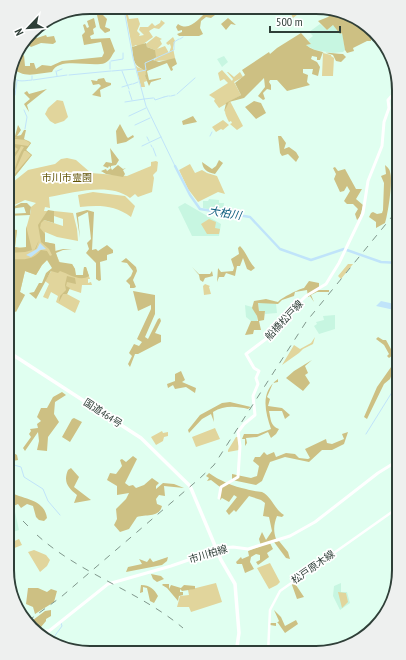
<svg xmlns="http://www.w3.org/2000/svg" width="406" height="660" viewBox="0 0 406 660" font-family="'PT Sans Narrow','Noto Sans JP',sans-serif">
  <rect width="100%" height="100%" fill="#e0fff0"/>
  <!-- built -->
  <path fill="#c7f6e1" d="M320,24L327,30L333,25L342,32L345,50L343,52L333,53L315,50L306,45L311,44L308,40L313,36L309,32Z
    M224,56L228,62L222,67L217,59Z
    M209,199L219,200V203H224L223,212L203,208V201H208Z
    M185,203L221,224L219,236H192L178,207Z
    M262,302L276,304L277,313L265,314V311H259L258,303Z
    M245,305L252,307L257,316V322L251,321L246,317Z
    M335,315V329L319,334L314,326L317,324L316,322L324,320L323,316Z
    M15,512L19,530L7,534V515Z
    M341,583V592H347L350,603L340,610L333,596L334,586Z"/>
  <!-- green -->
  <path fill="#e1d59c" d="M288,8H306L293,18Z
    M126,15H128L129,19L138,18L140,24L137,31L140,34L139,36L144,35L139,30L140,27H148L152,23L155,26L160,23L161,20L165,23L159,29L154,28L149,31L153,37L139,47L136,45L132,47Z
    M156,36L162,39L160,40L162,44L157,49L165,46L169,53L171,47L170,44L168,45L166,43L173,37L175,41L173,48L175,58L173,60L155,61L154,60L157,58H155V50L147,47L146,44Z
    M323,53L331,55V56L334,58L333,76H322Z
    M135,63L137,67L147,71L145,75L147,81L144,82L145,87H141Z
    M222,70L232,81L233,79L227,72H228L234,77L240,72L243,77L234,82L241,95L219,108L214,101L215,99L209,95L228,83L224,79L220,81L218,73Z
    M57,100L63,101L68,117L64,121L55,124L50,121L45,114L48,108Z
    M230,101L243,126L237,130L230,124L232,123L231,121L229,122C225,114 222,109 230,101Z
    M223,120L229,125L223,130L221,129L216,132L212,127Z
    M8,135L29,141L31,143L26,150L32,155L8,185Z
    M67,158L76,160L91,173L127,176L151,166V162L156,161L158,162L157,171L153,175L154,178L152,192L138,197L135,194L130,198C109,182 73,193 49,197L50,208L45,207L44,211H50L44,220L63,226V219L54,216V211L73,213L77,229L78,241L57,237L45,232V242L55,244L56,254L62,267L72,264L75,269V275H83L84,267H86L90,279H88V283L91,282L92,285H82L81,293L69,289L67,294L80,301L75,313L56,302L58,296L51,292L48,299L43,297L49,284L45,281L55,265L51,256V262L47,260L42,265L36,275L25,271L20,292L25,295L12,298L7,295L11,288L7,285V229L17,230L15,247L26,248V229L31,211V207L36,203L25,200L8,208V186L28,170L55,164L61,159Z
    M190,164L195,173L202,170L207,173L217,176L225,194L218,192L198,202L188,189L179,170Z
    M93,192L125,196L135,206L131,217C115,205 99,205 80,207L78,195Z
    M209,219L216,222L215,228L220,229L219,234H207L201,224Z
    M348,264H353L341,279L338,276Z
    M205,284L210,286L209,287L211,294L204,295L203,286Z
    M315,337L313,344L303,349L299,353L282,365L294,345L300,349L311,343Z
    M215,428L220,439L196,447L192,437Z
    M162,431L163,433L168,432V436L164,437L163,441L156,445L151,437Z
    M236,437H238L239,450L228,452V450Z
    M7,538L10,543L19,539L22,545L7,551Z
    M34,550L46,555L50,560L47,566L40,572L28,552Z
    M270,563L280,582L277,585L269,589L257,568Z
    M216,583L222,602L191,612L189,607H177L180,596L189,595L188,590Z
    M338,592L346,593L348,602L342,608Z"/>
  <!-- forest -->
  <path fill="#cdc083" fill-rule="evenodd" d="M211,9L215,15L211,18L206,17L201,21L200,28L203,34L199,36H179L177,34L182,32V30L178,31L176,27L178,24C191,33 199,16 211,9Z
    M335,10L337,14L339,13L338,11L371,27V41H367L353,48L354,51L347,53L345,50L342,33L340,34L333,25L327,30L318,21L328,17Z
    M97,15H103L107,19L105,27L110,29V31L105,33L100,28Z
    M94,18L96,27L93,29L94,34L90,36L91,39L110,38L115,51C111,56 111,60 105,63C92,68 59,56 52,72C37,73 23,80 11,66L13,62L18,63L20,57L24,55L25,66H30V63H34L36,69L42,65L51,66L62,61L102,57L104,53L101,42L84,45L82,35L85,32L83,25L85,24L87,28L89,27L87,21Z
    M228,18L236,25L231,24L226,30L221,24Z
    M301,33L311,44L306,45C316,53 331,53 343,54L346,57L341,62L336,61L333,55L323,52L320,60H317V57L312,56L311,59L317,62L320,67L318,76L312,74L313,69H303V73L308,75L307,82L310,85L287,91L277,80H270L269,82L271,85V90L267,89L263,93L265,99L263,100L258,96L265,87L264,78L244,98L229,102L224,112L226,103L241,95L235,83L245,75L242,70L269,52L270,54L277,48Z
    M34,35L37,38L46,35L47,37L54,36L56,42L53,44L41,43L31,47L28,45L26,39L28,36Z
    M146,43L147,47L155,50L156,57L153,60L159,62L175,58L177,64L172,67L173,70L171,71L167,63L147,71L149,80L161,78V79L151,82L149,86L145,76L146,71C133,65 134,62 132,47Z
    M104,78L106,82L111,83V85L100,90L101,97L92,95L101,86L99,84L93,85L91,80L97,81L98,79Z
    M47,89L27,105L29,112L24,104L30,99L24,93L27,91L29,94Z
    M254,101L261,103L266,113L256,119L245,107Z
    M193,116L197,122L183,125L182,121Z
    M120,124L127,137L128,138L133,135L134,137L126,142L117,144L116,131Z
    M18,125L21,130L17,136L21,135L24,130H26L24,139L31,143L26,150L32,155L8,185C15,174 16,158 24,147L21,146C17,156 10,161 8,170L9,160L18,149L13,146L8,154L10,149L8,143L28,146L30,143L25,140L8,138V135L17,138L13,136H15ZM24,151H26L31,155L13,176Z
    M278,136H281L286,143L284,149L289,147L296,152L299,157L296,162L288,154L282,156L280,153Z
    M110,148L119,160L116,165L111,166V168L109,166L108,168L103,166L106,162L112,163Z
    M219,160L223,163L215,174C207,172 203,170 202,162L212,169L216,166Z
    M118,165L123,169L126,168L123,170L125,174L123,177L106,174L101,171L106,169L107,171L111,168L112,170Z
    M385,165C387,167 390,169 390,172C393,181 388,214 385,223L376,228V222L369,217L371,213L373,212L377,214L382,213L383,210L384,183L381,176L386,174Z
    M335,167L338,171L345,169L356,189H362L356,199L363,205L360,217L357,220L355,214L358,209L353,204H347L344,201L350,191L347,186L344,191L340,192L334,179L336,174L333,168Z
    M21,203H27L31,207L30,215L7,216L8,214L26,213L24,207L9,209Z
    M48,210L54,211V223L44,220L41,223L40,228L45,234V242L55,244V251L63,249L72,250H63L56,253L59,262L72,264L75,269L76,275H83L84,267H86L89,276C80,282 69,274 60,271L58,273L51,271L36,299L29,293L34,292L39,283H42L46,273L52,268L47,260L42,265L36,275L25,271L20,292L25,295L16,312L9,308L7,309V259C21,259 32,262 41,250L47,251L50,256L52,255L49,249L41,242L38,225Z
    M87,210L94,212L92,250L96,249L98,251L107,245L113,250V253L107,255V260L100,262L101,280L99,281L96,279V263L86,253L89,249L87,243L91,239L88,212L78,217L80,238L76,213Z
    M26,226L32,250L35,249L39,240L36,249L25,252L7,253V229L17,230L15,247L19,248L26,247Z
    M240,246C247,253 248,261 255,268L251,271L247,269L243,258L240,266H237L235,276L226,273L224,277H219L217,282L218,268L221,272L233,271L234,268L231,259L239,254L238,248Z
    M126,258L136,267L137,271L133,280L136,287L134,288H130V285L126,281L131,276L133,271L127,263L121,262Z
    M192,267L199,274H210L212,271L213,276L205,278L203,282L200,280L199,275Z
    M67,276L75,278L76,284L67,282L66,286L70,288L67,294H63L59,302L60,296L66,290L65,285Z
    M309,281L319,283V290H329V292H317L311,295L314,302L310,296L308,297L307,290L295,292L294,296L282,300L278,304L258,303L259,311H265L264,320L259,321L261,330H254L253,334L245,335L251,321H258L257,316L252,308L254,301L266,299L278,302C281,298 299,289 304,288Z
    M133,291L155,295V314L145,337L148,339L158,319L160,318L161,321L155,333L161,335V342L138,354H135L130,367L128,364L132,356L129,353L134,344L139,346L142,342L137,339L151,309V305L138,311Z
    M378,337L383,340H386L392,351L399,356V363L396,364L390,379L384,384L367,419L364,417L377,387L396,360L393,355L389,358L387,356L389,354L384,345L376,339Z
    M312,360L305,366L308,373L305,375L310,383L303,391L286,378L294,371Z
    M181,371L185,380L182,382L196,388L195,393L186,387L175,389L173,385L168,388L167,384L175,381V374Z
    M278,379V382L273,383L267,397L270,399L268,406L282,408L290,415L285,419L282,411H269C271,419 270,426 279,429L276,434L271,438L268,432L257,437L246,438L247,443L245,446V439H242L244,434H258L271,429C265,411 260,392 278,379Z
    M62,392L66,395L55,402L54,414L59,422L48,437L47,451L37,450L39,441L38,432L25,451L23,448L31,437L29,434L31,431L30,429L38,428L37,424L41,421L37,417L41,408H47L53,397Z
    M230,402L251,407L248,409C236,406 224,405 213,412L214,422L211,414L202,419L189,433L188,430L200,415L222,403Z
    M74,418L82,422L70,442L62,437L72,419Z
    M348,432L344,444L332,450H322L309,462L285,457L270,462L262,481L256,485L232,480V474L251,478L257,476L259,466L253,461L255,457H260L264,452L267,455L274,452L276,457L286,453L295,454L299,458L308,459L310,458L305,449L326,439L327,443L332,444L344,439L342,434Z
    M7,449L17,455L18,460L13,461L7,460Z
    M133,456L137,459L125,483L129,486L133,485L136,488L144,485L152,478L159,483L156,486V489L163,483L174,484L184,488L164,486L165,496L159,495L156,499L157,504L162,506C159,518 146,514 137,517L129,529L120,532L114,525L117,519L116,509L126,499L129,493L117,495V486L107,480L110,473L116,474L122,466L120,460L122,459L126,462Z
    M71,468L79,477L74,487L91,500L74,503L77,495C68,488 63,482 68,470Z
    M209,473C218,480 235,487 246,489C251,491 257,491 262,492C272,497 274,509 284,515L282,517L277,516C274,524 273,530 276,539L270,543L273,549L267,553L269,557L258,565L256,562L260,560V555L256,554L251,557L250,562L254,569L245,573L242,564H237L236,562L241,557L242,559L249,556L248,551L261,546L259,539L262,532L266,540L272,531L269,517L263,516L265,503L261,500L249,496L236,512L234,510L229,515L226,511L237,497L234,495L229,502L222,498L220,500V487L211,480L207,481L209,478L206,476Z
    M7,490C20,500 44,497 47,518L44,521L39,520L36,517L33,506L27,504L21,508L18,504L9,508Z
    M279,541L288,552L290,559L286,558L274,542Z
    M168,557L167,561L162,565L126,572L128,567L142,564L139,559L147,562L150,558L153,562Z
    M151,574L161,576L164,579L157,582L153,579Z
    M294,582L304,597L297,599L292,585Z
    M163,584H169V589L171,585L181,588L184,585L195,586V589L182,591L180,589V592H183V595L179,596L178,601L167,588L162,585Z
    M141,585C150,585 154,589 158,596L154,603L150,601L147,588L143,587V592L140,593Z
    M28,588H38L47,592L51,589L57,591L54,602L35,614L33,607L26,604Z
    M51,610V616L46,619V621L41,627L34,629L29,623L45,611Z
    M274,610L281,617L285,626L296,620L298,624L285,633L278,623H276V626L270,625V623H277L279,621Z"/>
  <!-- water -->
  <path fill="#c0e4fa" d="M40,243L46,249L40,250L31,257L26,255L37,249Z
    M381,301L399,305V311L376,306Z"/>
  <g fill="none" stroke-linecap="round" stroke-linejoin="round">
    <!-- stream -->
    <path stroke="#c0e4fa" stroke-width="1" d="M124,9L133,58L146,106L175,166
      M180,39L183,37
      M111,61L123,59V53
      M110,62V69
      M56,71L57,76
      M57,71L62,69
      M112,71L135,69
      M122,71L129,89
      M137,72L146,70L145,63L174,50V42L179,39
      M9,74C17,83 21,81 32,80V76
      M69,75L111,71
      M33,80L67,75
      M133,84L138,82
      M122,87L132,84
      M129,91L132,100
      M177,94L195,78
      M15,95L17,81
      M169,96H170
      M171,96L175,95
      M164,97L168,96
      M154,98L155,100L164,97
      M144,99L153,98
      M125,102L144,99
      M24,110L27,117L25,129
      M129,116L146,108
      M135,125L150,118
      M210,136L212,132
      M147,137L149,141
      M151,145L152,147
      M142,146L161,137
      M153,148L156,156
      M366,434L399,381
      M7,463L21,467L24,477L43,489L48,501L60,515
      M51,641L62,626L61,623"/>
    <!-- river -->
    <path stroke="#c0e4fa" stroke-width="2.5" d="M175,166L190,195L200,209L250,217L280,249L311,260L344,249L381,262L399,263"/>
    <!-- secondary -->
    <path stroke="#fff" stroke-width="2.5" d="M268,653L270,610L280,591L399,507"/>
    <!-- primary -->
    <path stroke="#fff" stroke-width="3" d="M219,498L221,487L238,477L240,446L238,432L244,424L255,415L253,396L258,384L256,378L259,371L254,368L246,354L266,339L275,330L284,317L306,296L326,284L339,263L363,213L368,181L382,146L384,122L389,108L388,100L399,88
      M36,631H49L108,584L171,566L223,548L233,547L248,549L290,536L315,522L378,473L399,460"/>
    <!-- highway -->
    <path stroke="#fff" stroke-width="3.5" d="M7,351L141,438L190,486L221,560L235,584L239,633L236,653"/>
    <!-- rail -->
    <path stroke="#80978c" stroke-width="1" stroke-dasharray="7 7" stroke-linecap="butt" d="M23,521L28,526
      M37,535C80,574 139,591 183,628
      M28,621L61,597L199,479L214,465L306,322L399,208"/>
  </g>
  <g text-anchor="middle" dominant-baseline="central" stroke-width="3.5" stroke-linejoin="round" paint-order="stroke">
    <!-- park labels -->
    <g font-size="10" fill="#615305" stroke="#fff">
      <text x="67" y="177">市川市霊園</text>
    </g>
    <!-- street labels -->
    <g font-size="10" fill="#2f3f38" stroke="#fff">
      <text transform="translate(284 320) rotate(-47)">船橋松戸線</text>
      <text transform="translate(103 413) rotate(33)">国道464号</text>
      <text transform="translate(208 554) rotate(-17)">市川柏線</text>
      <text transform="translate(313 567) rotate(-35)">松戸原木線</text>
    </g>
    <!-- water labels -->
    <g font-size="11" font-style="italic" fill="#08597b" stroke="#fff">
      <text transform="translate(225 213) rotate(9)">大柏川</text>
    </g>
  </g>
  <!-- crop -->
  <path d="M0 0H406V660H0ZM90 14H316A76 76 0 0 1 392 90V570A76 76 0 0 1 316 646H90A76 76 0 0 1 14 570V90A76 76 0 0 1 90 14Z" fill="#eef0ef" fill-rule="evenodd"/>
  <path fill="none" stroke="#2f3f38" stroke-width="2" d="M90 14H316A76 76 0 0 1 392 90V570A76 76 0 0 1 316 646H90A76 76 0 0 1 14 570V90A76 76 0 0 1 90 14Z"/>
  <!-- north arrow -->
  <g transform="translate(28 28) rotate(245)" stroke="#ffffff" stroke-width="3" paint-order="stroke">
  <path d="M0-3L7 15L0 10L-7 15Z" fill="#2f3f38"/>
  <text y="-6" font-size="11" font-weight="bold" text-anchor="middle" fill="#2f3f38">N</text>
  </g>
  <!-- scale -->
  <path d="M270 26v6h70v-6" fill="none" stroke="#2f3f38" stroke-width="2"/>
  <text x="276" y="26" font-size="12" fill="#2f3f38" stroke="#ffffff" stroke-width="3" paint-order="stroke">500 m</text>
</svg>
